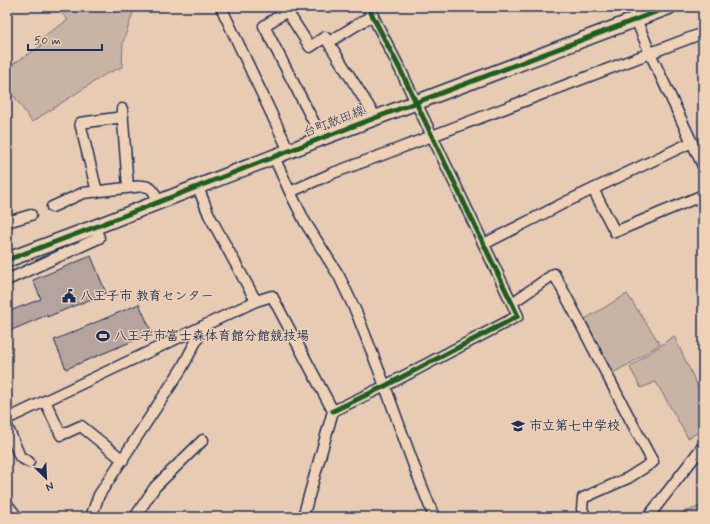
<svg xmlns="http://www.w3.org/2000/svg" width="710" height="524" viewBox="0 0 710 524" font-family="Mynerve,'Klee One',sans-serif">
  <rect width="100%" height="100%" fill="#e7cbb2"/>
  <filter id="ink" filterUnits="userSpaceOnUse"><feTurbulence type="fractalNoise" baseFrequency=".025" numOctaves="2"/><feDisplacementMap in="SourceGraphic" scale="8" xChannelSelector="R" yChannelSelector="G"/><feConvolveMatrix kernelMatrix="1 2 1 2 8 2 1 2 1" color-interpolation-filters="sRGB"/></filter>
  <g filter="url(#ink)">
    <!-- green -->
    <path fill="#c9b3a5" stroke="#727182" d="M56,7H83L84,8L85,7H135L123,42L122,67L106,74L32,122L14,96L7,99V68L41,46L38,40L68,20Z
      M627,294L660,344L631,363L613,373L585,319Z
      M674,336L703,398V430L688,438L656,382L641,388L630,368L634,364Z
      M703,505V517H672Z"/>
    <!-- building -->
    <path fill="#b4a49d" stroke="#1b2f5e" d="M91,256L106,293L47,317V315L7,332V312L41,299L33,280Z
      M139,304L152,333L66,369L54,340Z"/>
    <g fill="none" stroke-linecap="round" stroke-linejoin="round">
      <!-- street casing -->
      <g stroke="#1b2f5e" stroke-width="13">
        <path id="street" d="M221,7L289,151
          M631,7L650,53L703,166
          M329,42L373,15
          M122,109L128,187
          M322,138L264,26L287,11L310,47L325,37L376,118
          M274,157L290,192L305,222L339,276L357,314L385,386L414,466L434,517
          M198,187L209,215L256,301
          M593,189L615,232L703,195
          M97,192L80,123L123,117
          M290,192L333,173L382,155L703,33
          M52,207L83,193L143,186C154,187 154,193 158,202
          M7,222L31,215
          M484,244L568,201L692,142
          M7,280L99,238L95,227
          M512,303L554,274C588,336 619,400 653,462L628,478L583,498L582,509L586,517
          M45,401L61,435L81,426L123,460
          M333,411L385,386L518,316L401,71L368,7
          M7,419L256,301L272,296L333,411L303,517
          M7,426L20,457L29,462
          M7,504L17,517
          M91,517L99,495L182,368L204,326
          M135,517L155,487L203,440
          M648,517L703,446"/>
      </g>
      <!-- secondary casing -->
      <g stroke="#1b2f5e" stroke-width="17">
        <path id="secondary" d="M7,260L95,227L322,138L669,7"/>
      </g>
      <!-- street -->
      <use href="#street" stroke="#efd1b5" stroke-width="10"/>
      <!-- secondary -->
      <use href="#secondary" stroke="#efd1b5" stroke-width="14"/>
      <!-- cycleway casing -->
      <g stroke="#efd1b5" stroke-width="8">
        <path id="cycleway" d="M7,260L95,227L322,138L669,7
          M333,411L385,386L518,316L401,71L368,7"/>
      </g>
      <!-- cycleway -->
      <use href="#cycleway" stroke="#1b5e20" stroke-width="5"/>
    </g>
  </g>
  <!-- icons -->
  <defs>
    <g id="civic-bare" transform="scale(1.08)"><path d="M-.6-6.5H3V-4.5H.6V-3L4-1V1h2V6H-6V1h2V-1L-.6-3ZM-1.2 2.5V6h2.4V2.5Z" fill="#1b2f5e" stroke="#efd1b5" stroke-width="2.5" paint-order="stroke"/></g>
    <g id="stadium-bare" transform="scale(1.08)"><path d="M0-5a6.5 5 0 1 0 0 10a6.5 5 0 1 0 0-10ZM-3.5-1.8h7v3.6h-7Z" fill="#1b2f5e" stroke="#efd1b5" stroke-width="2.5" paint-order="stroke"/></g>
    <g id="school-bare" transform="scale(1.08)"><path d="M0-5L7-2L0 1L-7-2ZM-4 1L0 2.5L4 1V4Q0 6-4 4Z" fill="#1b2f5e" stroke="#efd1b5" stroke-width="2.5" paint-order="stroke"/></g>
  </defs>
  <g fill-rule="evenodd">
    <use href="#civic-bare" x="69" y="296"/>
    <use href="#stadium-bare" x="103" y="336"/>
    <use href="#school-bare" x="518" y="426"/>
  </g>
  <g text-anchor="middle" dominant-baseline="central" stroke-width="3" stroke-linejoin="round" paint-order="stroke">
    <!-- street labels -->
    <g font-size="13" fill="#1b2f5e" stroke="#efd1b5">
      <text transform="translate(334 122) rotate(-21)">台町散田線</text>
    </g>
    <!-- poi labels -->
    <g font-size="13" font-weight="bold" fill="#1b2f5e" stroke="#efd1b5" text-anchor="start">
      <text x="80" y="296">八王子市 教育センター</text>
      <text x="114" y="336">八王子市富士森体育館分館競技場</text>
      <text x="529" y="426">市立第七中学校</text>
    </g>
  </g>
  <!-- margin -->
  <rect width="710" height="524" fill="none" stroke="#efd1b5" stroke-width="24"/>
  <rect x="12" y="12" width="686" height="500" fill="none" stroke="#1b2f5e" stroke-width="1.5" filter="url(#ink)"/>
  <!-- north arrow -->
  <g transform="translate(46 478) rotate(156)" stroke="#efd1b5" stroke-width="3" paint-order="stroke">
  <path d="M0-3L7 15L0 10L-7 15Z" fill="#1b2f5e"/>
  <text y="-6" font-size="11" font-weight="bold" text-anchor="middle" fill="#1b2f5e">N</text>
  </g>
  <!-- scale -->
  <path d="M28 44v6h74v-6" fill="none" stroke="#1b2f5e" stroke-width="2"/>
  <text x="34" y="44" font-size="12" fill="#1b2f5e" stroke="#efd1b5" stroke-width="3" paint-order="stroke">50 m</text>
</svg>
